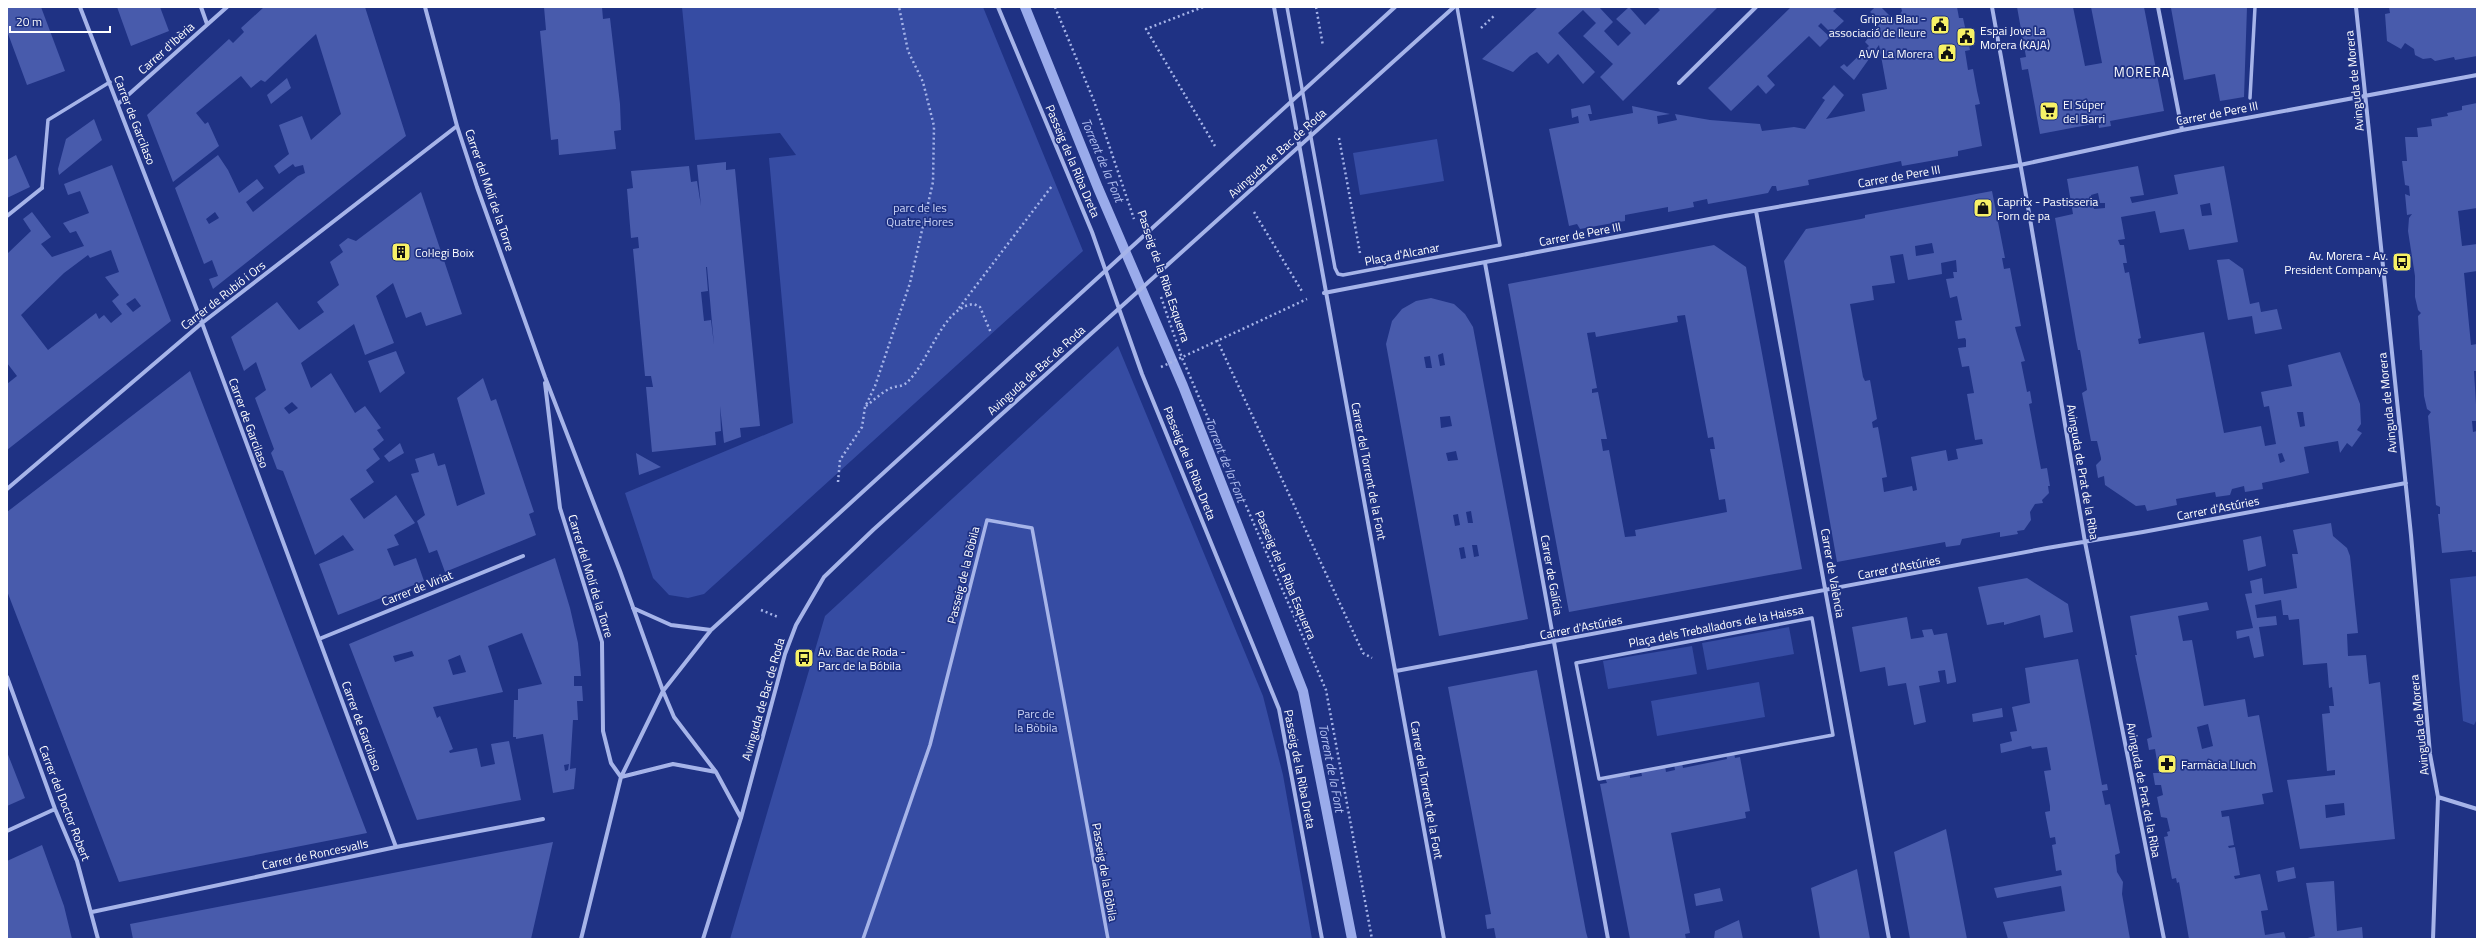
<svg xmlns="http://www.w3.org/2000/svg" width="2484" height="946" viewBox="0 0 2484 946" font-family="'Titillium Web',sans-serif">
  <rect width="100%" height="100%" fill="#1f3284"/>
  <!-- green -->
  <path fill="#364ca3" d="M682,7H983L1083,251L704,594L688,598L669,595L653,578L625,493L793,423L769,158L796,155L780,133L695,140Z
    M1437,139L1444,181L1360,195L1353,153Z
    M1118,346L1263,696L1283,775L1312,939H730L825,616Z
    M2477,576V719L2474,725L2463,721L2450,579Z
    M1789,627L1794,654L1707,670L1702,643Z
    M1692,646L1697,674L1608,689L1603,661Z
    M1759,682L1765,717L1657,736L1651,701Z"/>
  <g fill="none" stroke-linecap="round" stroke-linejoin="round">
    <!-- stream -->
    <path stroke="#9aabeb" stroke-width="10" d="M1025,7L1098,188L1183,386L1303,691L1352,939"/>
  </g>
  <!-- building -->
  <path fill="#485bac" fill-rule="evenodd" d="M7,7H41L65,71L27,85L7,31Z
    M117,7H160L169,31L131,46Z
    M264,7H365L406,136L213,289L209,279L218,276L212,260L204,264L175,188L218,155L228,170L239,193L257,179L264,188L246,202L253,212L298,176L305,173L303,165L295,167L293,164L279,174L274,166L289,154L279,125L302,116L311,140L341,114L316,34L265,82L261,80L251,88L241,76L196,113L205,124L208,122L219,146L173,182L147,115L229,39L233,43L244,32L241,28ZM215,212L219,218L209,224L206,219Z
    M544,7H602L603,19L610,18L620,104L621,130L614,131L616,149L559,155L558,139L551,140L540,31L546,30Z
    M1538,7H1599L1613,22L1604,31L1618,46L1631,33L1616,19L1629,7L1645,25L1660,10L1657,7H1718L1623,101L1600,77L1613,64L1583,36L1596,23L1583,10L1558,33L1595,72L1583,84L1558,54L1548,64L1537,52L1530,56L1513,72L1482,59Z
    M1791,7H1838L1833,11L1844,21L1831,33L1821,23L1818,26L1830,37L1820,47L1809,36L1767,76L1775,85L1766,94L1758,85L1731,111L1708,88Z
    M1875,7H1881L1895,21L1902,11L1901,7H1957L1959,18H1963L1970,50L1965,51L1968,70L1973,69L1977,91L1980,104L1975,105L1982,146L1958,151V156L1902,166L1901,161L1808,180L1809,185L1777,191L1776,186H1772L1768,193L1708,204L1707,199L1693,202L1694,207L1668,212V207L1625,215V221L1613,223L1580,229L1577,224L1569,226L1549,129L1579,123L1578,116L1572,118L1571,109L1590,105L1592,114H1588L1590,121L1633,113L1632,106L1670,114L1657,116L1658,124L1677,120L1675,114L1710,120L1760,124L1762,131L1794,127L1805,129L1825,100L1822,98L1834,85L1844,95L1826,119L1865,111L1862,94L1887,89L1879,45L1854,80L1840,67L1844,64L1847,67L1869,46L1865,42L1881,22L1870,12Z
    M2017,7H2073L2085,66L2102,63L2091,7H2144L2164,111L2110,121L2111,126L2099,128L2098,123L2040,134L2028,69L2022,70L2020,58L2026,57Z
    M2178,7H2247L2244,97L2220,101L2215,74L2184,80L2171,8Z
    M2389,7H2477V56L2455,60L2454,57L2435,61L2431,58L2423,59L2415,55L2414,49L2405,43L2401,49L2387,41L2385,14L2390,13Z
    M287,78L291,88L271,104L267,95Z
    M2477,103V208L2458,211L2462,246L2477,244V271L2464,273L2471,345L2477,344V371H2474L2477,421H2472L2473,432L2477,431V552H2472V550L2442,553L2438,514H2440V507L2436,505L2428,416L2431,412L2427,409L2424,396L2422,350H2420L2418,316L2421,313L2418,310L2415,297V276L2408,231L2409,218L2412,214L2407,215L2405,194L2410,196L2409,186L2405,185L2402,161H2407L2405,137H2418L2417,128L2432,126L2431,119L2448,116L2447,113L2462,110V106Z
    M94,119L102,140L59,175L58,169L66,139Z
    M16,155L30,187L7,198V160Z
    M726,162V170L735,169L760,426L740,428L741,437L724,443L720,406L721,431L715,432L716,445L652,452L646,387H653L651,376H645L633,249L639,248L638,237L631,238L627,189L633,188L631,171L689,166L691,182L697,181L701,206L697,165ZM706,267H707L714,345L711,320L704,321L701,292L708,291Z
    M112,165L171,321L7,450V384L17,376L7,363V254L31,231L23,219L32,212L51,237L41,244L52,257L84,246L76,231L70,233L63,223L89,213L80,191L68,195L64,184ZM111,250L119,272L105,277L119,295L112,301L122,314L111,323L104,315L99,319L96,313L48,350L21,315L64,273L88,255L90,258ZM135,298L141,306L133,312L126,304Z
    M2138,166L2144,195L2130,197L2132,203L2178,194L2174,175L2224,166L2238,242L2189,250L2184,229L2160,233L2155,211L2121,217L2125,239L2118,240L2120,245H2124L2127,263H2123L2125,273L2129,272L2141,338L2138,339L2139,344L2204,332L2224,433L2261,426L2265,446L2276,444L2269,406L2264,407L2261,392L2292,386L2288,365L2340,352L2360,404L2361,424L2357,430L2362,433L2352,447L2347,443L2340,453L2338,441L2304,447L2309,473L2262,483L2263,489L2245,492L2244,486L2232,489L2230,495L2216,497L2215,492L2176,499L2177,505L2147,511L2145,505L2136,506L2105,485L2104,476L2098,478L2096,465L2101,460V458L2097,441H2091L2082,393L2087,390L2080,350H2078L2076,340L2055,218L2073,214L2067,179ZM2098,193L2100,203H2105V208L2094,209L2091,195ZM2210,203L2212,215L2202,216L2200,205ZM2297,412H2303L2305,426L2300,427ZM2282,453L2285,461L2280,463L2278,454Z
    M1992,191L2005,258H2002L2004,269L2010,268L2021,326L2015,327L2016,331L2025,361L2021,362L2027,392L2030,391L2032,403L2029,404L2041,469L2047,468L2050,486H2048L2049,493L2042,500L2043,503L2035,504L2030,512L2031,520L2024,530L2017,531L2018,534L2000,537V532L1962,539L1960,545L1946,547L1945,542L1837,562L1784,261L1806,229L1861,219L1865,218V215ZM1932,243L1934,253L1916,256L1915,246ZM1903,254L1908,280L1942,274L1941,263L1956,260L1957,272H1953L1954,278L1946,279L1950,298L1957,296L1962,320L1955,321L1958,339L1965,338L1966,340V347L1958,348L1962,367L1969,366L1974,393L1967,394L1975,440L1982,439L1983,444L1956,449L1958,459L1948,461L1946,450L1911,457L1917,490L1913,491L1912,486L1884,492L1882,478L1887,477L1878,427L1873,428L1872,422L1877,419L1870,380L1865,381L1863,377L1850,304L1874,300L1872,286L1895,283L1890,256Z
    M421,192L462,314L426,326L421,312L406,318L393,283L376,296L394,343L365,355L354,324L301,363L311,388L331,373L355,413L365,406L381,428L377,430L384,440L373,449L380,459L366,470L374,482L350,499L364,519L396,495L415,523L394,535L399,545L387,549L394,566L416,558L424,581L338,615L319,564L354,550L343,535L315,555L283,471L277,469L271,453L274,449L255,398L266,390L256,362L244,371L231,337L277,302L299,330L324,312L317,302L339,285L330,262L343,252L339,245L348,238L356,241ZM292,402L298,408L289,414L284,408Z
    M1714,245L1746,267L1802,569L1569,612L1508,284ZM1685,315L1708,438L1713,437L1715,449H1710L1719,500L1725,499L1727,512L1635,530L1636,536L1625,537L1609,450L1603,451L1601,439H1607L1598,392L1592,393V389L1597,388L1587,333L1595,332L1596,337L1678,322L1677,316Z
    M2229,259L2243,269L2250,304L2259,302L2261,312L2277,309L2282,329L2255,334L2252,316L2228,320L2217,260Z
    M1431,298L1454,304L1465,314L1473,327L1528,619L1439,636L1386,344L1392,321L1402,309L1416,301ZM1443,353L1445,365L1440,366L1438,355ZM1430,356L1432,368H1426L1424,357ZM1450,416L1452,426L1441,428L1440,417ZM1456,451L1458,460L1448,461L1446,453ZM1471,511L1473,523H1468L1466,512ZM1458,514L1460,525L1455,526L1453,515ZM1472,545H1477L1479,556L1474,557ZM1464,547L1466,558L1461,559L1459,548Z
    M396,351L405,373L380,393L368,361Z
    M190,371L367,833L119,882L7,591V512Z
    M483,378L491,401L496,399L534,512L529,514L536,535L445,572L437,550L429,553L417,521L425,515L411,474L419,472L415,459L434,453L438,466L445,464L457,506L485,494L457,398Z
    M400,443L404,453L389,462L384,456Z
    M636,453L661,467L639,475Z
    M2331,523L2333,536L2347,548L2350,556L2358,633L2347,634L2348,656L2366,655L2369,684L2380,682L2395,839L2300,849L2287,780L2335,775V770L2327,771L2322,714L2330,713L2329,706H2334L2332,687L2329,688L2327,663L2303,665L2299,619L2289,620L2288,615H2283L2281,600L2255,605L2257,618L2276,616L2277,625L2259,627L2264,656L2254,658L2249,636L2237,639L2236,631L2253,628L2245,594L2252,593L2250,581L2262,578L2264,594L2297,588L2292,554H2298L2293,530ZM2344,803L2345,815L2326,818L2325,805Z
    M2261,536L2266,566L2248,571L2243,540Z
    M555,558L570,608L578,643L581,676H574V686H582L583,701H577L578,720H573L570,769L576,768L574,789L553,793L543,734L516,739V737H513L514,700H518V689L542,684L522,633L488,646L503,692L433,707L437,718L440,716L453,749L449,751L450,753L477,748L481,767L495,764L491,744L509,741L521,800L417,820L349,644ZM412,651L414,656L395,662L393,656ZM460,655L466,672L453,675L448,660ZM569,764L568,770L565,771L564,765Z
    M2027,578L2068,604L2073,632L2044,638L2040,615L2004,625V622L1987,625L1978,587Z
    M2207,602L2209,610L2178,616L2183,641L2192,640L2204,706L2245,699L2248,717L2259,715L2273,792L2262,794L2264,804L2221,811L2222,817L2229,816L2234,845L2228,846L2229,848L2235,847L2240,875L2234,876L2235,879L2260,874L2268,910L2261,911L2265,935L2284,932L2286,939H2189L2179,882L2177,883L2176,878L2172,879L2164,837L2168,836L2167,832L2170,831L2167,818L2161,817L2157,797L2163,795L2161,785H2155L2153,773H2159L2155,749L2149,750L2147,739L2152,737L2135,655H2137L2130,616ZM2208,724L2213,746L2202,749L2197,727Z
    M1907,617L1911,639L1924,637L1922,630L1932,629L1934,635L1947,633L1956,680V682L1947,684L1945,670L1938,671L1940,682L1919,686L1926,722L1914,725L1906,683L1888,686L1885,667L1860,672L1852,627Z
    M2078,659L2102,785L2107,784L2108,790L2102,791L2105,805L2110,804L2120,853L2115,855L2117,872L2123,882L2122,894L2130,939H2008L2003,922L2065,911L2061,886L1997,898L1994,888L2062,875L2061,870L2056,871L2052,845L2056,844L2055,837L2050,838L2045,812L2050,811V806L2044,771L2051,770L2047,747L2032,749L2031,746L2001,753L2000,744L2012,741L2010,732L2017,731L2012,707L2030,703L2025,668Z
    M1537,670L1586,932L1588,939H1496L1494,928L1487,929L1485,915L1491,914L1448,687Z
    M2002,708L2003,717L1973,722L1972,714Z
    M7,752L25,798L7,806Z
    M1734,753L1735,758L1740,757L1750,811L1745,812L1746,818L1671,833L1690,933L1685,934L1686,939H1630L1600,784L1607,783L1605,778L1630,773V778L1642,776L1641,771L1665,766L1666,772L1675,770L1674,764L1682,763L1683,768L1727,759L1726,754Z
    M1946,829L1967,939H1910L1894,852Z
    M553,842L531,939H133L130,924Z
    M42,845L64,906L72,939H7V861Z
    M2294,867L2296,878L2278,882L2276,871Z
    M1857,869L1870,939H1820L1811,888Z
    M2334,881L2337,931L2362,927L2363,939H2304L2315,936L2306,883Z
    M1720,888L1723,901L1696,906L1694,894Z
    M1739,920L1743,939H1714L1715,931Z"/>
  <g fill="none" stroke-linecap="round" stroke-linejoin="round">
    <!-- path -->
    <path stroke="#a6b4e9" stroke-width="2.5" stroke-dasharray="2 3" stroke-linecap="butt" d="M1055,7L1094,101L1134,219
      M1203,7L1146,29L1215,146
      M1316,7L1323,46
      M1481,28L1495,15
      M1339,138L1360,253
      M1254,212L1303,293
      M1161,297L1182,358L1326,690L1372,939
      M959,308L1052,186
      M1217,340L1363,653L1372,658
      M1161,367L1307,299
      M866,406C873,401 882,392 891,388C895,386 901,387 905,384C929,365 941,307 974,304L980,307L991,333
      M838,482L840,460L862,427L865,407L875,386L910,283L933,182L934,126L923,82L908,51L899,7
      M761,610L778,617"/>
    <!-- pedestrian -->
    <path stroke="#a6b4e9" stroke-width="3.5" d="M1287,7L1335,268L1338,274L1343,275L1500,245L1457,7
      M2250,98L2255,7
      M42,188L48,120L110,82
      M1812,618L1833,735L1599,779L1576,663Z
      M863,939L930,745L987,520L1032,528L1108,939"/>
    <!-- minor -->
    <path stroke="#a6b4e9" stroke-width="4" d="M80,7L202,323L396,847
      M201,7L207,24
      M425,7L457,126L477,187L545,377L620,571L663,691L674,717L716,772L741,818
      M998,7L1092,232L1142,374L1279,709L1322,939
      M1274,7L1444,939
      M1992,7L2027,201L2085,542L2164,939
      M2158,7L2182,130
      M2356,7L2411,535L2430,754L2438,797L2477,809
      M1679,83L1756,7
      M118,104L227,7
      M1756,211L1889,939
      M7,216L42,188
      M1485,263L1608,939
      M1324,293L1725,216L2020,165L2182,130L2477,75
      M545,383L560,508L602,642L603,731L611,763L621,777
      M7,489L202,323L457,126
      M633,608L671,625L711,630
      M319,639L523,556
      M1396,671L2047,548L2143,532L2406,483
      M7,677L55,809L77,861L98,939
      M621,777L673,764L716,772
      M7,831L55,809
      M92,912L396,847L543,819
      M581,939L621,777L663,691L711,630L1395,7
      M703,939L741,818L785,654L796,625L824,577L873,530L1454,7
      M2433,939L2438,797"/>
  </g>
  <!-- icons -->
  <defs>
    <g id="civic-square" transform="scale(1)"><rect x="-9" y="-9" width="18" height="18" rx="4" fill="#f7f166" stroke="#1f3284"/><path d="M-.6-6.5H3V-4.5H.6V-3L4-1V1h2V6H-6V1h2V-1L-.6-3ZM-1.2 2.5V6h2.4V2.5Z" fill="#111"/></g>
    <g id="supermarket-square" transform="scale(1)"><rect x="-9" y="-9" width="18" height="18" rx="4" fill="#f7f166" stroke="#1f3284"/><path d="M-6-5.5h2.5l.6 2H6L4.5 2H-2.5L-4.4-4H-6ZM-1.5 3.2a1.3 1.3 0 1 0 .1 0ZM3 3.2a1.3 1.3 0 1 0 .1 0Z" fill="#111"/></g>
    <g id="shop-square" transform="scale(1)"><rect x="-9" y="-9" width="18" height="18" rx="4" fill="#f7f166" stroke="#1f3284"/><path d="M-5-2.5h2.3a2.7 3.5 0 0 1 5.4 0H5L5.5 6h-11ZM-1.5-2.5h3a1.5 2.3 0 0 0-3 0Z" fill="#111"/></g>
    <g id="building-square" transform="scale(1)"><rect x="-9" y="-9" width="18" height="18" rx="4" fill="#f7f166" stroke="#1f3284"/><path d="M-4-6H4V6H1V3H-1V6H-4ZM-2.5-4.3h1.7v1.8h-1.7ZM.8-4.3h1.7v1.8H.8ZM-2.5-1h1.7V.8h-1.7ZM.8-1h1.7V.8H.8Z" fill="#111"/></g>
    <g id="bus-square" transform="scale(1)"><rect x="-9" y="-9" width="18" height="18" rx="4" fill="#f7f166" stroke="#1f3284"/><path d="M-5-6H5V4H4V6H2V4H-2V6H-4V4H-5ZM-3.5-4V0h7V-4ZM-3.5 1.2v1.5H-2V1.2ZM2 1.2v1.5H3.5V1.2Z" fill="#111"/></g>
    <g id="pharmacy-square" transform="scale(1)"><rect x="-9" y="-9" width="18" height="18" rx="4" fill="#f7f166" stroke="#1f3284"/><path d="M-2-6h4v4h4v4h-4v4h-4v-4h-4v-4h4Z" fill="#111"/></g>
  </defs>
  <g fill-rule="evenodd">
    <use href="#civic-square" x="1940" y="25"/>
    <use href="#civic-square" x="1966" y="37"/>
    <use href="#civic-square" x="1947" y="53"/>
    <use href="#supermarket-square" x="2049" y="111"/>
    <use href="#shop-square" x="1983" y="208"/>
    <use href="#building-square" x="401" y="252"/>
    <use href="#bus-square" x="2402" y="262"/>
    <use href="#bus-square" x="804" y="658"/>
    <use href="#pharmacy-square" x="2167" y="764"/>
  </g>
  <g text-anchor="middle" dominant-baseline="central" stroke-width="3.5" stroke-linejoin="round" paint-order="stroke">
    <!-- poi labels -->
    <g font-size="12" fill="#fff" stroke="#1f3284" text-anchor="start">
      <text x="1926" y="18" text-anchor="end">Gripau Blau -<tspan x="1926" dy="14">associació de lleure</tspan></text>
      <text x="1980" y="30">Espai Jove La<tspan x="1980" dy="14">Morera (KAJA)</tspan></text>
      <text x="1933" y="53" text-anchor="end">AVV La Morera</text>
      <text x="2063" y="104">El Súper<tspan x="2063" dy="14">del Barri</tspan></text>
      <text x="1997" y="201">Capritx - Pastisseria<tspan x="1997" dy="14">Forn de pa</tspan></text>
      <text x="415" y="252">Col·legi Boix</text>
      <text x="2388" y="255" text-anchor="end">Av. Morera - Av.<tspan x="2388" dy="14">President Companys</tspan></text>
      <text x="818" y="651">Av. Bac de Roda -<tspan x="818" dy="14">Parc de la Bóbila</tspan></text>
      <text x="2181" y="764">Farmàcia Lluch</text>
    </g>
    <!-- street labels -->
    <g font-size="12" fill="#fff" stroke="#1f3284">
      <text transform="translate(166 48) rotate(-42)">Carrer d'Ibèria</text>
      <text transform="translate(2354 81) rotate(-96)">Avinguda de Morera</text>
      <text transform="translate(2217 113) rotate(-11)">Carrer de Pere III</text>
      <text transform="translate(135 120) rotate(69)">Carrer de Garcilaso</text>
      <text transform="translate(1277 153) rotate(-42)">Avinguda de Bac de Roda</text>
      <text transform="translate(1073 161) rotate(67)">Passeig de la Riba Dreta</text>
      <text transform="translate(1899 176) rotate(-10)">Carrer de Pere III</text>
      <text transform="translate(490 190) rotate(71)">Carrer del Molí de la Torre</text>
      <text transform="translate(1580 234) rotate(-11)">Carrer de Pere III</text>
      <text transform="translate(1402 254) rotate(-11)">Plaça d'Alcanar</text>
      <text transform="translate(1164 276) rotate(71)">Passeig de la Riba Esquerra</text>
      <text transform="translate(223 295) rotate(-38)">Carrer de Rubió i Ors</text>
      <text transform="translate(1036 370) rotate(-42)">Avinguda de Bac de Roda</text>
      <text transform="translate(2387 403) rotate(-96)">Avinguda de Morera</text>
      <text transform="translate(249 423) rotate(70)">Carrer de Garcilaso</text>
      <text transform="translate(1190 463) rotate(68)">Passeig de la Riba Dreta</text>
      <text transform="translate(1369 471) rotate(79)">Carrer del Torrent de la Font</text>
      <text transform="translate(2083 472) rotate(80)">Avinguda de Prat de la Riba</text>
      <text transform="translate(2218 508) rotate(-11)">Carrer d'Astúries</text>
      <text transform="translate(1899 567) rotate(-11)">Carrer d'Astúries</text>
      <text transform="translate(1833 573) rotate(80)">Carrer de València</text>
      <text transform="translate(963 575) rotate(-76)">Passeig de la Bòbila</text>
      <text transform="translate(1286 575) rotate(67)">Passeig de la Riba Esquerra</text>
      <text transform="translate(1552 575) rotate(80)">Carrer de Galícia</text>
      <text transform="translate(591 576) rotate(73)">Carrer del Molí de la Torre</text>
      <text transform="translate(417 588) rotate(-22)">Carrer de Viriat</text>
      <text transform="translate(1716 626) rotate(-11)">Plaça dels Treballadors de la Haissa</text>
      <text transform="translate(1581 627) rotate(-11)">Carrer d'Astúries</text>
      <text transform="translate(763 699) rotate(-74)">Avinguda de Bac de Roda</text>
      <text transform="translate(2419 725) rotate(-96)">Avinguda de Morera</text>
      <text transform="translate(362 726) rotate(70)">Carrer de Garcilaso</text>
      <text transform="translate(1300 769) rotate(79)">Passeig de la Riba Dreta</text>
      <text transform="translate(1427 790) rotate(80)">Carrer del Torrent de la Font</text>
      <text transform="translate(2144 790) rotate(79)">Avinguda de Prat de la Riba</text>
      <text transform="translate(65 803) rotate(69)">Carrer del Doctor Robert</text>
      <text transform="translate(315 854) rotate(-12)">Carrer de Roncesvalls</text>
      <text transform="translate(1105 872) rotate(80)">Passeig de la Bòbila</text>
    </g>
    <!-- park labels -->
    <g font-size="12" fill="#cbd4f7" stroke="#1f3284">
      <text x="920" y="207">parc de les<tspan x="920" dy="14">Quatre Hores</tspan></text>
      <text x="1036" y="713">Parc de<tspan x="1036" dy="14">la Bòbila</tspan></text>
    </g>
    <!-- neighbourhood labels -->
    <g font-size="13" letter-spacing="1" fill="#fff" stroke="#1f3284">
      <text x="2142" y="72">MORERA</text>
    </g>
    <!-- water labels -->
    <g font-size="13" font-style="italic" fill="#b2bff1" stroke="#1f3284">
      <text transform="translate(1103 160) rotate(67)">Torrent de la Font</text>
      <text transform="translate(1226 460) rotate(68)">Torrent de la Font</text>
      <text transform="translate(1332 768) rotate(79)">Torrent de la Font</text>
    </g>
  </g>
  <!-- border -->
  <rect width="2484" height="946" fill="none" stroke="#ffffff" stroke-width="16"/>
  <!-- scale -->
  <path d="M10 26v6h100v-6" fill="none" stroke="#ffffff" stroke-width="2"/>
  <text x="16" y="26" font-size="12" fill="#ffffff" stroke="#1f3284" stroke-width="3" paint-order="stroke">20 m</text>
</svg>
